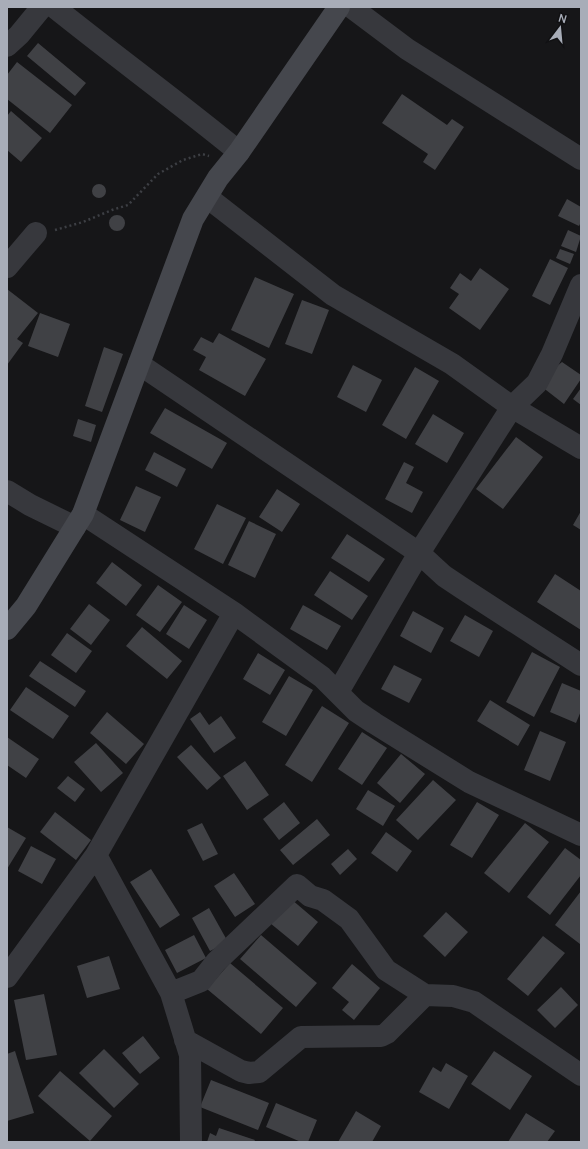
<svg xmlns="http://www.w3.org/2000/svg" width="588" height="1149" viewBox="0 0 588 1149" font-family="Manrope,sans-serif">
  <rect width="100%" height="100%" fill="#161618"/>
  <!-- building -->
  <path fill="#404145" d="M38,43L86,83L75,96L27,56Z
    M17,62L72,105L50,133L7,99V75Z
    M402,94L447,125L452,119L464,127L435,170L423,162L428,154L382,123Z
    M11,111L42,138L21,162L7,150V116Z
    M92 191a7 7 0 1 1 14 0a7 7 0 1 1-14 0Z
    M567,199L581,207V222L579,226L558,216Z
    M109 223a8 8 0 1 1 16 0a8 8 0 1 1-16 0Z
    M568,230L581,236L576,252L561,246Z
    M560,249L574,254L570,264L556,258Z
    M550,259L568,268L550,305L532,296Z
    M480,268L509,289L480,330L449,308L459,294L450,288L460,273L471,281Z
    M255,277L294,294L269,348L231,330Z
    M7,289L38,313L17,339L23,343L7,365Z
    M302,300L329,310L312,354L285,344Z
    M40,313L70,324L58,357L28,346Z
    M219,333L266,359L245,396L199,370L206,357L193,350L201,337L213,343Z
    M104,347L123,354L102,412L85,406Z
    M562,362L581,375V379L564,404L537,383Z
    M353,365L382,380L366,412L337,397Z
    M415,367L439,381L406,439L382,425Z
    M581,388V405L573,399Z
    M165,408L227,443L212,469L150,433Z
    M433,414L464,433L447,463L415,444Z
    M78,419L96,425L91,442L73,436Z
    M516,437L543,457L503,509L476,489Z
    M154,452L186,469L177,487L145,470Z
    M404,462L414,467L406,483L423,492L412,513L385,499Z
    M136,486L161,497L145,532L120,520Z
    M277,489L300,504L282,532L259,517Z
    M217,504L246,518L223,564L194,549Z
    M581,511V530L573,525Z
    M249,521L276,534L255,578L228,565Z
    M347,534L385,559L369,582L331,558Z
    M112,562L142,585L126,606L96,583Z
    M330,571L368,596L352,620L314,595Z
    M555,574L581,591V630L537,602Z
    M158,585L182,602L160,632L136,615Z
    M89,604L110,620L91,645L70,629Z
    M184,605L207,620L189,649L166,634Z
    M303,605L341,626L327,650L290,629Z
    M413,611L444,628L431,653L400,636Z
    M465,615L493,631L479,657L450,641Z
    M142,627L182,661L167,679L126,646Z
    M67,633L92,651L76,673L51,655Z
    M532,652L560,667L534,717L506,702Z
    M258,653L285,670L270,695L243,679Z
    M40,661L86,691L75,707L29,676Z
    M394,665L422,679L409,703L381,689Z
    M289,676L313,690L286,736L262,722Z
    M562,683L581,691V711L576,723L550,712Z
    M26,687L69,716L53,739L10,710Z
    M490,700L530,725L518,746L477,721Z
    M322,706L349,723L312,782L285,765Z
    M107,712L144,744L126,764L90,733Z
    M200,712L209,725L221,716L236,738L214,753L190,719Z
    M540,731L566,742L550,781L524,770Z
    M362,732L387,748L362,785L338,769Z
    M7,737L39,759L26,778L7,765Z
    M96,743L123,773L101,792L74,762Z
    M191,745L221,778L207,790L177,757Z
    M401,754L425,774L400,803L377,783Z
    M245,761L269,795L247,810L223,776Z
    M68,776L85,789L75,802L57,788Z
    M433,780L456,800L418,840L396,820Z
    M368,790L395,806L383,826L356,809Z
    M284,802L300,823L279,840L263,819Z
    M477,802L499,815L472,858L450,845Z
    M55,812L91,840L76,860L40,832Z
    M317,819L330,835L293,865L280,850Z
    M202,823L218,854L203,861L187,830Z
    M525,823L549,842L509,893L484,873Z
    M7,827L26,838L7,869Z
    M386,832L412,851L397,872L371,853Z
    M31,846L56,859L42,884L18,871Z
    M565,848L581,860V875L550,915L527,897Z
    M348,849L357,859L340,875L331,864Z
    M151,869L180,915L160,928L130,882Z
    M234,873L255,904L235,917L214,886Z
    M581,891V944H580L555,925Z
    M291,899L318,922L298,946L270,923Z
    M209,908L228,942L210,951L192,918Z
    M446,912L468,932L445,957L423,936Z
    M194,935L206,958L177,973L165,950Z
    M261,935L317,983L296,1007L240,959Z
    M543,936L565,953L528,996L507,979Z
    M109,956L120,989L87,998L77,966Z
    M230,963L283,1008L261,1034L207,989Z
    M352,964L380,988L354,1020L342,1010L349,1002L332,988Z
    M561,987L578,1005L555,1028L537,1010Z
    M44,994L57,1055L26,1060L14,1000Z
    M143,1036L160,1058L140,1074L122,1053Z
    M104,1049L139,1084L114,1108L79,1073Z
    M15,1051L34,1113L7,1121V1054Z
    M494,1051L532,1076L510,1110L471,1084Z
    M446,1063L468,1076L449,1109L419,1092L433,1067L441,1072Z
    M60,1071L112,1116L90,1141L38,1096Z
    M211,1080L269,1103L258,1130L200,1107Z
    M276,1103L317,1120L308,1142H301L266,1127Z
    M356,1111L381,1126L372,1142H338Z
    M526,1113L555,1131L547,1142H508Z
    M219,1128L255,1140L254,1142H207L210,1133L216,1136Z"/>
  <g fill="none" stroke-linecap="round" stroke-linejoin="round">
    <!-- path -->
    <path stroke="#3d3f44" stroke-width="2.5" stroke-dasharray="2 3" stroke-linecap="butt" d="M55,230L83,222L112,210L128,205L158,174L183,160L202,154L209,156"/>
    <!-- street -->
    <path stroke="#37383d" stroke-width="22" d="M54,7C115,56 178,102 239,152
      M351,7L407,49L581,159
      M7,46L19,35L42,7
      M207,197L333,295L452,364L512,407L581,448
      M7,267L36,233
      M139,364L419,553L444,576L462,588L581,665
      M7,491L30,505L75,527
      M83,514L234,613L322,677L356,711L374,723L469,782L581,835
      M338,692L419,553L512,407L537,383L552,354L581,285
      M96,855L171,993L190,1055L191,1142
      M7,977L96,855L234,613
      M171,993L201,981L216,962L297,885L310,896L323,900L349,919L386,970L425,995L453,996L474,1002L581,1075
      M185,1040L241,1071L249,1073L259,1072L301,1037L381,1036L387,1033L425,995"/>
    <!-- secondary -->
    <path stroke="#45474d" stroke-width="22" d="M7,629L26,606L83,514L193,219L218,178L239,152L339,7"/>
  </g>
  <!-- border -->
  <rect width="588" height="1149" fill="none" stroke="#a8adb8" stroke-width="16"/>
  <!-- north arrow -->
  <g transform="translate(560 28) rotate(16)" stroke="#111113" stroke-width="3" paint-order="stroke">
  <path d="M0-3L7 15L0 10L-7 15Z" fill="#a8adb8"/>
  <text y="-6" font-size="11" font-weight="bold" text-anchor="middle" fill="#a8adb8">N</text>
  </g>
</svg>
